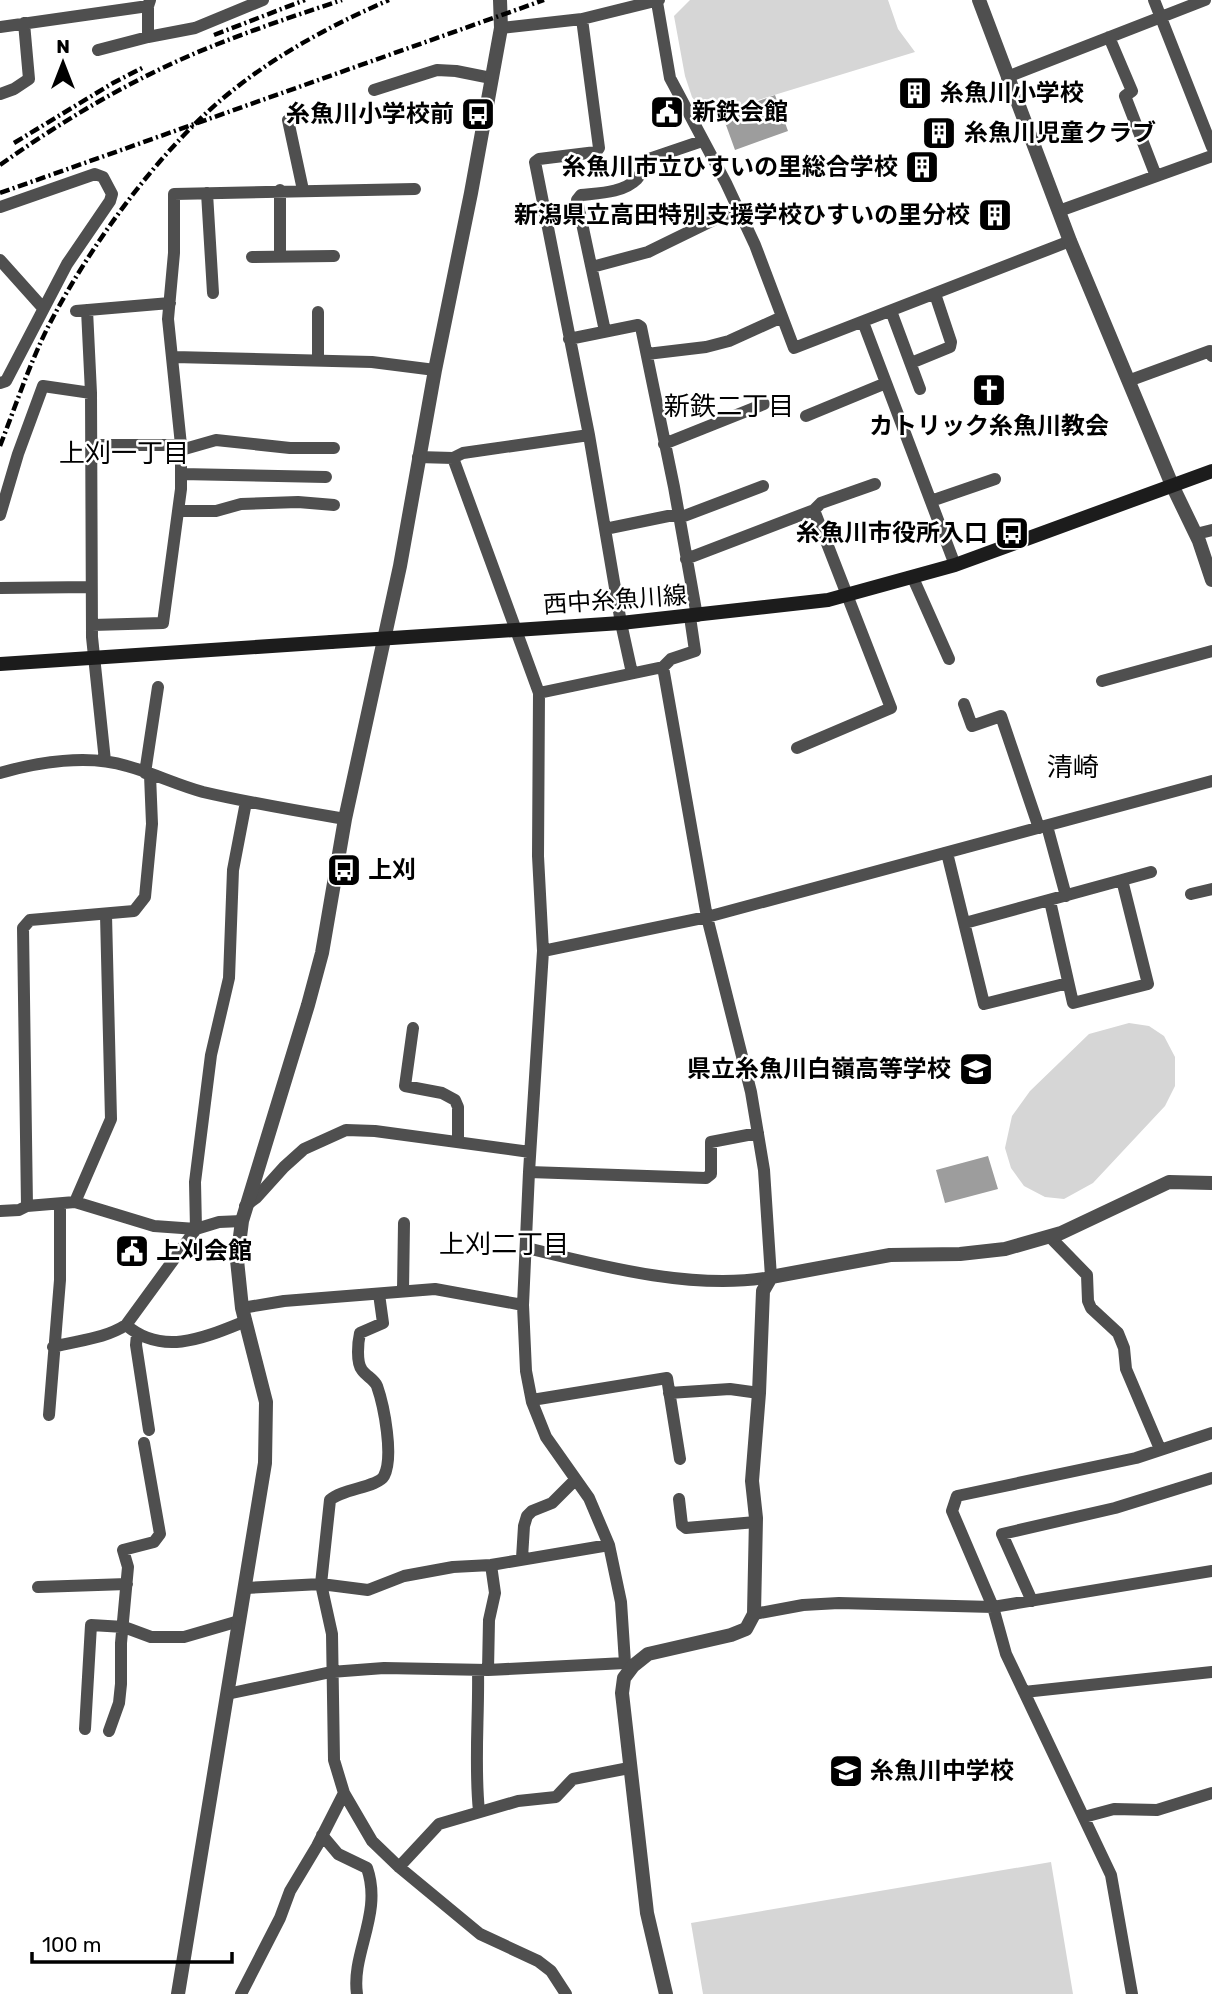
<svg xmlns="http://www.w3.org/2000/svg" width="1212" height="1994" viewBox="0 0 1212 1994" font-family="Rubik,'Noto Sans JP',sans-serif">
  <rect width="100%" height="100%" fill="#fff"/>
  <!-- garden -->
  <path fill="#d6d6d6" d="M690,0H888L898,29L915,52L706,116L692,97L685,76L674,16Z
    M1129,1023L1149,1026L1164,1036L1175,1057V1086L1165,1106L1093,1183L1064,1199L1045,1197L1024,1186L1011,1168L1005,1148L1012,1116L1030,1091L1089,1034Z
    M1051,1862L1073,1994H703L691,1923Z"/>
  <!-- water -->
  <path fill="#9d9d9d" d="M775,95L788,131L735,150L722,114Z
    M988,1156L998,1189L945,1203L936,1170Z"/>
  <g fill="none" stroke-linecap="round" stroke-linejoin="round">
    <!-- minor -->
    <path stroke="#4f4f4f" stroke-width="12" d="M1154,0L1212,147
      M657,2L670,78L726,183L755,245L794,348L1070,241
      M582,19L599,148L596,152L539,159L535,162L589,435L621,623L632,673
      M0,27L148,6L150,0
      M501,28L582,19L659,0
      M148,37V6
      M1109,37L1132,91L1125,96L1156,176
      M98,50L148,37L195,28L263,0
      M1007,77L1205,0
      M374,90L437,70L456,71L491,78
      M0,94L14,89L29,79L24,23
      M288,120L303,190
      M207,193L213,293
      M0,207L95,174L103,177L112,194L110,201L67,264L6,381L0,383
      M1059,211L1212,156
      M280,256V190
      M252,257L334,256
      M0,260L43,308
      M592,267L648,252L738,208
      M87,310L91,393L92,637L105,761
      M76,311L170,303
      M891,311L920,389
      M318,312V361
      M863,322L955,565
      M605,331L577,200L581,195C599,193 623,193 637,179C642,173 643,165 649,159L702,141
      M569,339L638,325L641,327L674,487L697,616
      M647,354L706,347L729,341L782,317
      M174,357L372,362L435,370
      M911,363L950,347L951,342L935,294
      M1128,381L1210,351L1212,356
      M806,416L886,383
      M664,444L764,404
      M92,445H181
      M181,450L216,440L290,448H334
      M418,457L453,458L463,453L589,435
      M453,458L539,693L538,856L543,951L529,1172L523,1305L526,1371L532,1402L546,1437L589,1498L609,1545L621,1602L625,1663
      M181,474L326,477
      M931,501L995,479
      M814,510L821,503L875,484
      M179,511H216L241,504L298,502L334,505
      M0,515L18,454L43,386L91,393
      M679,518L763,486
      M605,529L678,514
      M1196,534L1212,530
      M686,559L814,510L891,708L797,748
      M913,578L949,659
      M0,588L91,587
      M92,625L163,623L181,489V445L168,319L174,253V194L415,189
      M663,667L671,659L695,651L690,617
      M1102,681L1212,651
      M964,704L972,726L1001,716L1039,828
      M0,773C38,762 88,754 127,766C153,773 177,785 203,792C250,803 298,811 345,819
      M145,773L158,687
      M150,775L152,824L145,897L134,911L30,920L23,928L27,1206L75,1202L154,1226L196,1229L219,1222L242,1221
      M1047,826L1066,896
      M947,853L984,1004L1068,983
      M1191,894L1212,889
      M1050,901L1073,1003L1148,984L1122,880L1151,872
      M965,923L1122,880
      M543,951L707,917L1212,781
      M413,1028L405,1086L442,1093L455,1100L458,1107V1141
      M529,1172L706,1178L711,1174V1142L758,1133
      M75,1202L111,1119L106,915
      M245,1206L256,1198L284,1167L304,1149L346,1130L375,1131L530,1152
      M0,1211L19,1210L27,1206
      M1050,1237L1087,1275L1088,1301L1091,1308L1118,1333L1124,1348L1126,1369L1160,1449
      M527,1248C600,1266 696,1291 771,1277L764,1170L751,1092L707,917L663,667L539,693
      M403,1291L404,1223
      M379,1294L383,1323L360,1333C358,1342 356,1362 362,1370C366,1376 374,1379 377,1386C384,1406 394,1457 384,1476C378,1487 342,1489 330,1500L321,1584L332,1634L334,1760L344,1793L372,1841L399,1867L480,1934L538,1961L551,1971L566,1994
      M242,1308L284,1301L435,1289L523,1305
      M126,1325C163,1357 206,1337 246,1321
      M137,1334L136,1345L149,1430
      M53,1347C79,1340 104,1339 126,1325L196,1229L195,1182L211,1055L229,978L233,870L246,802
      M669,1393L730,1389L759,1393
      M532,1400L667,1378L680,1459
      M49,1415L60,1280V1204
      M679,1499L682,1525L686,1528L756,1522
      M522,1558L524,1526L527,1516L532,1511L552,1503L575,1480
      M38,1587L127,1584
      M245,1588L321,1584L368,1590L404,1576L453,1567L491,1565L609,1545
      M1032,1601L1002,1534L1115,1508L1212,1478
      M754,1614L803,1605L839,1603L993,1607L1212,1571
      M478,1670C479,1717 474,1764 479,1811
      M488,1670L489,1620L495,1593L491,1565
      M1024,1692L1212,1672
      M227,1694L331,1672L384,1668L488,1670L625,1663L632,1666
      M85,1729L91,1625L124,1627L151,1637H184L239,1621
      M109,1731L119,1703L121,1684V1643L128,1567L123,1550L154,1542L160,1534L144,1443
      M1084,1817L1114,1809L1157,1810L1212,1793
      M322,1835L338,1854L367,1868C383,1914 351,1953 357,1994
      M399,1867L439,1824L518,1801L556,1797L573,1779L629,1768
      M241,1994L280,1918L290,1891L317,1846L344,1793
      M1132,1994L1111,1875L1006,1654L993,1607L952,1511L957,1496L1136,1458L1212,1433"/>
    <!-- tertiary -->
    <path stroke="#4f4f4f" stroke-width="14" d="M979,0L1070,241L1172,485L1199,541L1212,580
      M178,1994L265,1463L266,1402L242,1308L237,1260L242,1221L308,1005L322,953L345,819L400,566L435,370L471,193L501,28L500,0
      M666,1994L647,1913L622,1693L624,1678L633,1666L648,1654L731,1635L746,1629L754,1614L756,1518L752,1481L759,1393L763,1291L771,1277L890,1255L960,1254L1005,1249L1061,1233L1169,1182L1212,1183"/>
    <!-- secondary -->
    <path stroke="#1c1c1c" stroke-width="14" d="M331,642L621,623L828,600L955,565L1212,471"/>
    <!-- rail -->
    <path stroke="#000" stroke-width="4.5" stroke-dasharray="10 3.5 2 3.5" stroke-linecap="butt" d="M214,35L305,0
      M14,143L113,83L144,67
      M0,165C59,123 124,84 191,55C240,34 291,17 342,0
      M0,193L544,0
      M0,446C16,405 30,362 50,323C92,242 165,142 237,87C283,51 336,23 389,0"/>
    <!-- secondary-bridge -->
    <path stroke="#1c1c1c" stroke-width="14" d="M0,664L331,642"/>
  </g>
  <!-- icons -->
  <defs>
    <g id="building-square" transform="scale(1.75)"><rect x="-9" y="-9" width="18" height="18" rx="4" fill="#000" stroke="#fff"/><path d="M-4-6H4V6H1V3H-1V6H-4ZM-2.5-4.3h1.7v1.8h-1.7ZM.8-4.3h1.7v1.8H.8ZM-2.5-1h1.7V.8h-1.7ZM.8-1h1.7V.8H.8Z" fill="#fff"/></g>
    <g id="civic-square" transform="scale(1.75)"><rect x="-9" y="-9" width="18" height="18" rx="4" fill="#000" stroke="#fff"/><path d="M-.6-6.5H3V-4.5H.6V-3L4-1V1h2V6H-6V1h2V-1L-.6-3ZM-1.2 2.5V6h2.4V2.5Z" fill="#fff"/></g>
    <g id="bus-square" transform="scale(1.75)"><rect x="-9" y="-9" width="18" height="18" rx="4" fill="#000" stroke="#fff"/><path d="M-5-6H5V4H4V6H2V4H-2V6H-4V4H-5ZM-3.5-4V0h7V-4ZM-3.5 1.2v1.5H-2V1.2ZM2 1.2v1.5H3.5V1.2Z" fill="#fff"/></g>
    <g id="church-square" transform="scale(1.75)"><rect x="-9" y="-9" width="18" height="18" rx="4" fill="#000" stroke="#fff"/><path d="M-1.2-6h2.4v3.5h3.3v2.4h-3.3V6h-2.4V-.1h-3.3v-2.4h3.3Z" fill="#fff"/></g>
    <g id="school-square" transform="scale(1.75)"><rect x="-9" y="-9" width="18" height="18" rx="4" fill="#000" stroke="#fff"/><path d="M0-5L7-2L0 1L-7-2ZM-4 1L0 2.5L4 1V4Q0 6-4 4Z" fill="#fff"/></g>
  </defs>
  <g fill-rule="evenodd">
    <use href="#building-square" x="915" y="93"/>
    <use href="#civic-square" x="667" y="112"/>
    <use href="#bus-square" x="478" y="114"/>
    <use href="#building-square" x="939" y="133"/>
    <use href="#building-square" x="922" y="167"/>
    <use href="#building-square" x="995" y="215"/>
    <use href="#church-square" x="989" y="390"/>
    <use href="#bus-square" x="1012" y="533"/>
    <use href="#bus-square" x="344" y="870"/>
    <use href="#school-square" x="976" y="1069"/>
    <use href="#civic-square" x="132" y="1251"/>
    <use href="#school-square" x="846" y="1771"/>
  </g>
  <g text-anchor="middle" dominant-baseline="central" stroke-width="5" stroke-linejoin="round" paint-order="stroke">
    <!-- poi labels -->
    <g font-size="24" font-weight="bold" fill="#000" stroke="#fff" text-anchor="start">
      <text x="940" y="93">糸魚川小学校</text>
      <text x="692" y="112">新鉄会館</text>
      <text x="454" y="114" text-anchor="end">糸魚川小学校前</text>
      <text x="964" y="133">糸魚川児童クラブ</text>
      <text x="898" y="167" text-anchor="end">糸魚川市立ひすいの里総合学校</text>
      <text x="970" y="215" text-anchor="end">新潟県立高田特別支援学校ひすいの里分校</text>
      <text x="989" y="426" text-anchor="middle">カトリック糸魚川教会</text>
      <text x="988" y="533" text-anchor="end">糸魚川市役所入口</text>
      <text x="368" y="870">上刈</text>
      <text x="951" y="1069" text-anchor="end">県立糸魚川白嶺高等学校</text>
      <text x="156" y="1251">上刈会館</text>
      <text x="870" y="1771">糸魚川中学校</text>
    </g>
    <!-- street labels -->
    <g font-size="24" fill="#000" stroke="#fff">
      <text transform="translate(615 600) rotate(-4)">西中糸魚川線</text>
    </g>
    <!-- neighbourhood labels -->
    <g font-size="26" fill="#000" stroke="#fff">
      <text x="729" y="406">新鉄二丁目</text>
      <text x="124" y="453">上刈一丁目</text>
      <text x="1073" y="767">清崎</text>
      <text x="504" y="1244">上刈二丁目</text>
    </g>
  </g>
  <!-- north arrow -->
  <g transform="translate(63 63)" stroke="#ffffff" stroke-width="5" paint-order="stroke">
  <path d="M0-5L12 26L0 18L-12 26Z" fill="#000000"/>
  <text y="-10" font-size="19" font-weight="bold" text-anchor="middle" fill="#000000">N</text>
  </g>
  <!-- scale -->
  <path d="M32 1952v10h200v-10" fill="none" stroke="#000000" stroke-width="3.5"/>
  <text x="42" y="1952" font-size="21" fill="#000000" stroke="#ffffff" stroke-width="5" paint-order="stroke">100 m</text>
</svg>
